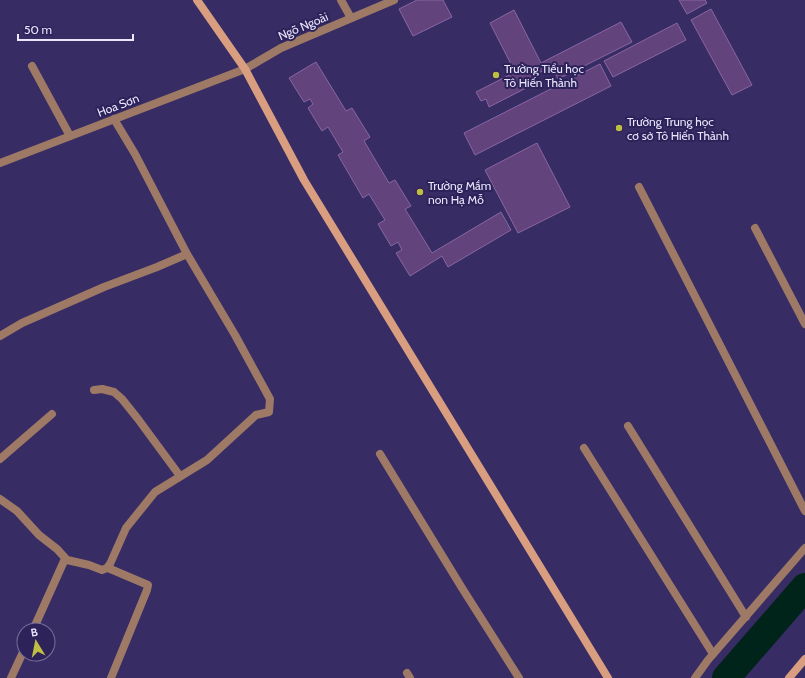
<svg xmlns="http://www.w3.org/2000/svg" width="805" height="678" viewBox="0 0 805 678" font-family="Cabin,sans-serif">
  <rect width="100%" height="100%" fill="#382c65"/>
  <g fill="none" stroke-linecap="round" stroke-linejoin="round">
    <!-- river -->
    <path stroke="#002419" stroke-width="28" d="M726,678L805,587"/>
  </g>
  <!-- building -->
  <path fill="#63437b" stroke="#8867a2" d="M417,0H443L452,17L413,36L399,9Z
    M679,0H705L707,3L687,14Z
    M711,9L752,85L732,95L691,20Z
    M514,10L541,63L621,22L632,42L558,79L552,66L533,76L536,83L489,107L486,99L481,101L476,92L515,72L490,23Z
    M677,23L686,40L613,77L604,61Z
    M316,62L346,111L352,108L370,137L364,141L389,183L395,180L411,206L405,209L432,253L501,212L511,230L448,267L442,256L410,276L396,253L402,250L398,242L391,246L378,224L385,220L369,194L363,198L338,155L343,152L328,127L322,131L308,108L313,104L310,99L304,102L289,78Z
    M600,64L611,86L475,155L464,133Z
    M537,143L570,207L518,233L485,170Z"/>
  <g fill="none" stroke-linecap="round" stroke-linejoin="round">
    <!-- service -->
    <path stroke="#9e7a66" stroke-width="8" d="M755,228L805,324"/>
    <!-- minor -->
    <path stroke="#9e7a66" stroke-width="8" d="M341,0L351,18
      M32,66L70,136
      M639,187L805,511
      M0,336L22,323L47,312L104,287L157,267L187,254
      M94,390L102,389L114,392L122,399L138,419L180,476
      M628,426L746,617
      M584,448L713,654
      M380,454L462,588L519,678
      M0,459L52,414
      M0,499L17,511L39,535L57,549L67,560
      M108,568L148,585L147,590L111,678
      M33,630L64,561L67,560L89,565L102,570L107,568L110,564L126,528L155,492L207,460L256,415L269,412L270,399L235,335L187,254L135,154L114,119
      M407,673L410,678
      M11,678L24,650"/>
    <!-- tertiary -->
    <path stroke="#9e7a66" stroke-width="8" d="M0,163L245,69L281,48L394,0
      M695,678L708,660L805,548"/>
    <!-- secondary -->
    <path stroke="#d89e7f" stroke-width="8" d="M197,0L245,69L304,180L608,678
      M789,678L805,659"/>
  </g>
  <!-- markers -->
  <g fill="#bebf42" stroke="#2e225a" stroke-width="1.5">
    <circle cx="496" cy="75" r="4"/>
    <circle cx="619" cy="128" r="4"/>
    <circle cx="420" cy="192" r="4"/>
  </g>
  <g text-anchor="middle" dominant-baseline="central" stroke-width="4" stroke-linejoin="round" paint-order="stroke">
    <!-- street labels -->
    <g font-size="12" fill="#e9e8fd" stroke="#2e225a">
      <text transform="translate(303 26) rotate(-23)">Ngõ Ngoài</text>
      <text transform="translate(118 105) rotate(-21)">Hoa Sơn</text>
    </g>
    <!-- poi labels -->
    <g font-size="12" fill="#e9e8fd" stroke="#2e225a" text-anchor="start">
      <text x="504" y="68">Trường Tiểu học<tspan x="504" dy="14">Tô Hiến Thành</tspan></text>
      <text x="627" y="121">Trường Trung học<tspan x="627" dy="14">cơ sở Tô Hiến Thành</tspan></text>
      <text x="428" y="185">Trường Mầm<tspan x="428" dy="14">non Hạ Mỗ</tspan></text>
    </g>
  </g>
  <!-- north arrow -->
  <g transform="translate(36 642) rotate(350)"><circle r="19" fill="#2e225a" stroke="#79719b"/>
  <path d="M0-3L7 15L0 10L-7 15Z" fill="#bebf42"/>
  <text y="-6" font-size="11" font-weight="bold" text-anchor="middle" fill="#e9e8fd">B</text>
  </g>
  <!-- scale -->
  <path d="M18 34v6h115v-6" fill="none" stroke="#e9e8fd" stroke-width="2"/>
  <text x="24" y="34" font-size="12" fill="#e9e8fd" stroke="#2e225a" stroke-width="3" paint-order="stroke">50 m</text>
</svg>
